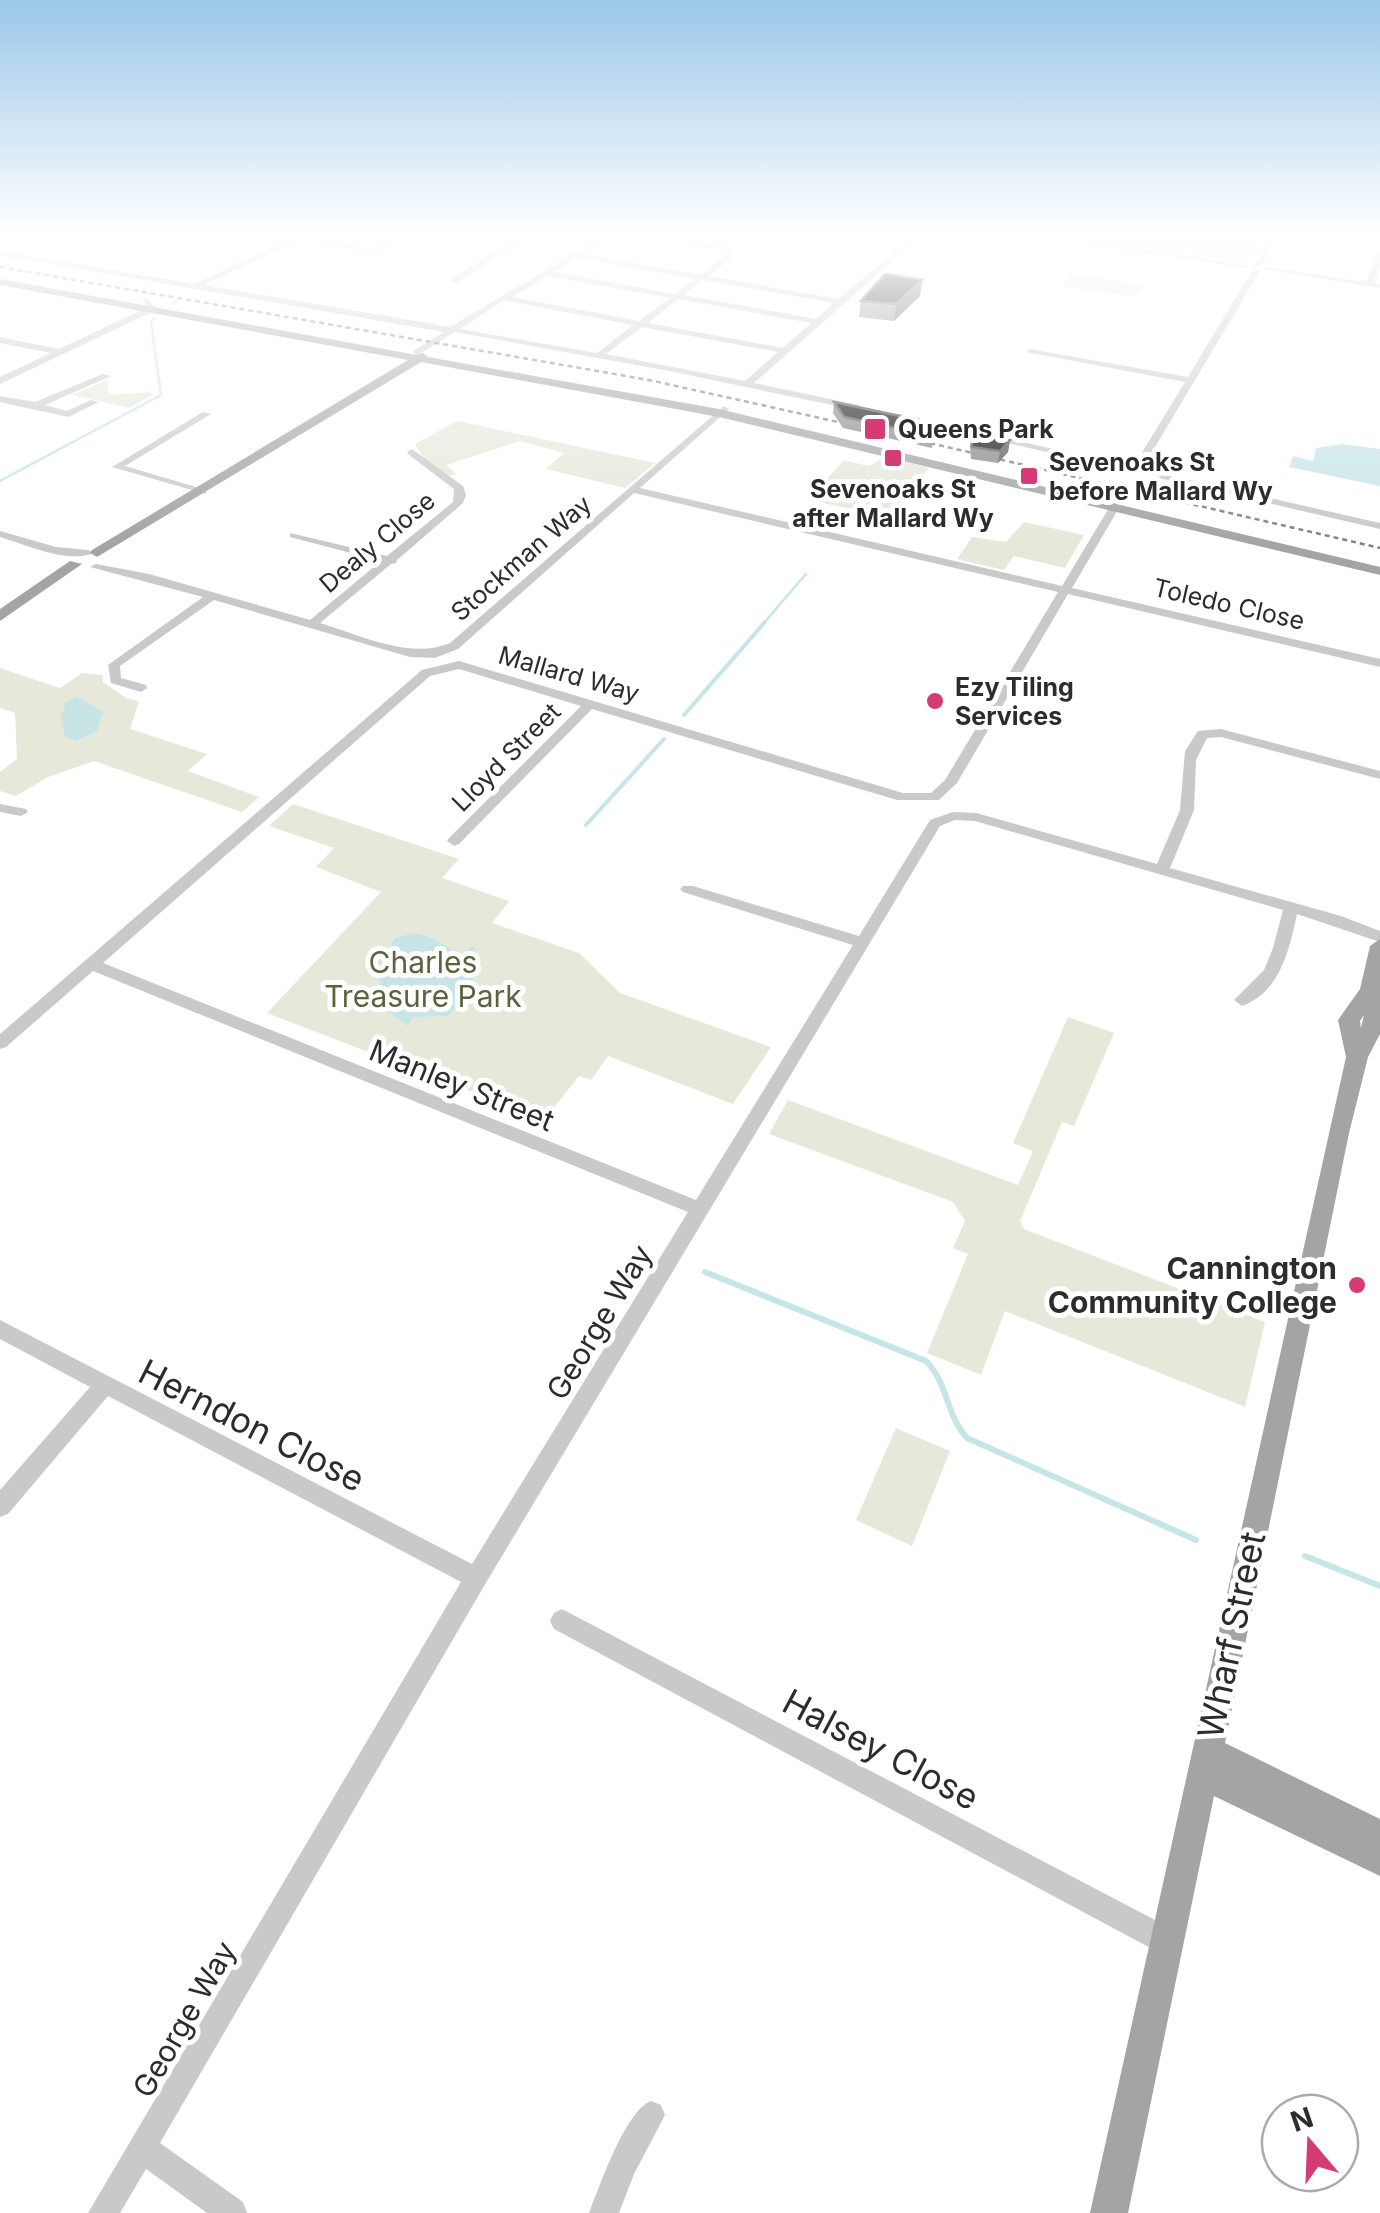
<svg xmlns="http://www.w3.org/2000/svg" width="1380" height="2213" viewBox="0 0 1380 2213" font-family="Inter,sans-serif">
  <rect width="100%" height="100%" fill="#fff"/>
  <!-- green -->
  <path fill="#e6e8da" d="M1097,235H1266L1250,260L1239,262L1092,239Z
    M1072,274L1143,285L1134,297L1062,286Z
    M107,380L109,395L152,392V395L129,408L72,395Z
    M457,421L655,463L625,488L546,469L564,453L520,441L446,465L456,474L449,476L424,458L415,444Z
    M887,457L929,468L889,516L807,500L844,460L868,466Z
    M1024,522L1084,535L1065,568L1014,556L1004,570L957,559L972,537L1006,542Z
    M0,668L60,688L82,673L103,675V682L126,698L139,701L130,729L207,754L188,771L259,797L242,812L94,761L48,777L16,796L0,791V772L17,759L15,713L0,708Z
    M293,804L459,859L442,878L509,901L492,923L579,953L620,993L771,1047L733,1104L608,1056L591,1080L579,1076L544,1120L267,1013L381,892L316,867L334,848L269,826Z
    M1068,1017L1114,1033L1074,1126L1062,1122L1020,1221L1024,1229L1265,1322L1245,1407L1005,1311L981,1375L927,1353L968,1254L953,1248L965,1221L953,1202L769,1134L788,1100L1018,1185L1033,1151L1013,1143Z
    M896,1428L950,1451L912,1546L856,1520Z"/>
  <!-- water -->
  <path fill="#c7e4e7" d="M1342,444L1380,449V486L1289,467L1293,456L1313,461L1316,448Z
    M77,697L106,713L102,714L97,731L75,741L65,736L60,716L65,709L64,703Z
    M414,933C433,937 444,943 458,956C486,981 470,994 448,1016L413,1017L408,1026L386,1010L377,966L395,938Z"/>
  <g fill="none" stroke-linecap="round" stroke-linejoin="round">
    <!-- stream-far3 -->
    <path stroke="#c7e4e7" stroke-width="2.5" d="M269,242L283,235
      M173,304L178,300
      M0,481L161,395L151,322L155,318
      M763,624L806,574"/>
    <!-- stream-far2 -->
    <path stroke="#c7e4e7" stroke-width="4" d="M684,715L765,622
      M586,825L664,739"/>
    <!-- stream-far1 -->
    <path stroke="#c7e4e7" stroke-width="5" d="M463,960L473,949
      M469,995L479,999"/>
    <!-- stream -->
    <path stroke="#c7e4e7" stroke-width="6" d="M705,1272L926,1361C948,1383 946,1415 967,1438L1196,1540
      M1305,1556L1380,1586"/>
    <!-- minor -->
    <path fill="#c9c9c9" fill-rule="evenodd" d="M297,235L372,248L399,235H408L365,257L361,255L365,252L299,240L204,285L450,327L604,235H613L583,254L700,275L728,253L727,251L639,235H655L730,247L734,249L735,256L708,276L839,299L914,235H922L754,383L859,405L861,407L856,410L669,371L455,332L416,356L413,351L444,332L0,255V251L194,284ZM577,258L695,279L675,294L554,272ZM548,276L670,298L639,321L512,297ZM703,280L834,303L816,319L683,295ZM678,299L811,323L783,348L648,323ZM504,300L508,301L633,325L597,353L460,329ZM642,327L778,352L745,381L606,354Z
      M521,235H530L456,283L449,281Z
      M1031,235H1048L1251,266L1247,268Z
      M1274,235H1281L1260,267H1254Z
      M1380,253V266L1374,283L1380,284V288L1262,269L1266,267L1366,282L1376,255Z
      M1253,269L1260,271L1142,469L1380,523V529L895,417L900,414L1133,467L1185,382L1026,352L1030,349L1188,377Z
      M142,298H148L156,310L0,384V377L51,353L0,343V337L59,349L148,307Z
      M103,374L111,376L45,405L67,411L91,400L99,402L68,417L0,402V396L35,402Z
      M724,406L729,409L727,411L640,488L1062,586L1112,503L1117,500L1122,503L1072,588L1380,659V667L1068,594L957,783L939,800H897L592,709L459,844L454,846L447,841L449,838L581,706L459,669L430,676L103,963L696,1200L853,945L683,892L680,889L683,886H693L859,936L930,820L953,812L976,813L1157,864L1180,810L1185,751L1198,731L1221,729L1380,771V779L1221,737L1207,738L1196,760L1194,810L1170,868L1341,916L1380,931V942L1297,914C1289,950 1281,991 1242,1006L1234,1000L1264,970L1273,948L1283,910L975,821L955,820L940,826L484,1586L160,2143L243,2202L247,2213H207L146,2169L120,2213H88L461,1582L108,1396L8,1514L0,1517V1490L90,1387L0,1339V1320L472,1564L688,1212L93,971L6,1047L0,1049V1034L422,670L459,661L903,793H931L945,780L1058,592L634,493L458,649L435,658L410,657L214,600L120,666L121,678L146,685L147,688L141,692L111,683L108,665L203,597L90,567L96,564L149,574L310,620L381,561L290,537V533L387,556L453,502L454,489L408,454L407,452L412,449L463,486L466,495L463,503L397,560L396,563L391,564L320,623C360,635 410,660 450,643Z
      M203,412L211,414L125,466L206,490V494L112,467Z
      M0,531L56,547L88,550L94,553C68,564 27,545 0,537Z
      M0,804L26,809L28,812L21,816L0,812Z
      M562,1609L1176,1931L1180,1941L1176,1951L1166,1955L1156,1951L554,1629L550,1621L554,1613Z
      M651,2101L661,2105L665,2115L634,2174L619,2213H589C600,2186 625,2111 651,2101Z"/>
    <!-- major -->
    <path fill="#a4a4a4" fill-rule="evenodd" d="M0,279L417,355L423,353L428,357L719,409L1380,567V575L719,417L421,362L97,557L90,553L92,550L408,360L0,285Z
      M70,561L82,564L0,621V609Z
      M1380,939V1034L1368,1057L1349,1133L1225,1743L1380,1819V1876L1214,1796L1128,2213H1090L1346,1057L1338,1020L1360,989L1370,946ZM1364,1015L1361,1028L1360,1021Z"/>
    <!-- rail -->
    <path stroke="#818181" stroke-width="2.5" stroke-dasharray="5 4" stroke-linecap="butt" d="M0,267L649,380L865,428
      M904,437L1380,548"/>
  </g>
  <!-- wall -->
  <path fill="#898989" d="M922,280L920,296L894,321L859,317L861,301Z
    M834,402L934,436L932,448L843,428L833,413Z
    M972,434L1010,440L1008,452L998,463L971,459L970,446Z"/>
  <!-- shaded-wall -->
  <path fill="#5a5a5a" d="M922,280L920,296L894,321L896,304Z
    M1010,440L1008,452L998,463L1000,451Z"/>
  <!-- building -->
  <path fill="#131313" stroke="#5a5a5a" stroke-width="2.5" d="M885,274L922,280L896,304L861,301Z
    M834,402L919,420L934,436L844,417Z
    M972,434L1010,440L1000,451L972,447Z"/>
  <!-- sky -->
  <linearGradient id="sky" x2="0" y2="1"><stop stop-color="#9bc7e8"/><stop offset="0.43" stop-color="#fff"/><stop offset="1" stop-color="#fff" stop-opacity="0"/></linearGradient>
  <rect width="1380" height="544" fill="url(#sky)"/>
  <!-- markers -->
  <g fill="#d53c76" stroke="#fff" stroke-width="4">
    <rect x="863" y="417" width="24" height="24" rx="5"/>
    <rect x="883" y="448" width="20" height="20" rx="5"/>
    <rect x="1019" y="466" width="20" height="20" rx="5"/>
    <circle cx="935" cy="701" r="10"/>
    <circle cx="1357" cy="1285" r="10"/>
  </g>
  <g text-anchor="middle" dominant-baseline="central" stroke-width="10" stroke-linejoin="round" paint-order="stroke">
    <!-- far-poi labels -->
    <g font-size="25" font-weight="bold" fill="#2c2c2c" stroke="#fff" text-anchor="start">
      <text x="898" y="429">Queens Park</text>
      <text x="1049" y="462">Sevenoaks St<tspan x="1049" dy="29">before Mallard Wy</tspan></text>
      <text x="893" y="489" text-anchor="middle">Sevenoaks St<tspan x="893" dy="29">after Mallard Wy</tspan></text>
      <text x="955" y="687">Ezy Tiling<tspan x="955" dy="29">Services</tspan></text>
    </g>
    <!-- far-street labels -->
    <g font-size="25" fill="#2c2c2c" stroke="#fff">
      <text transform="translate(377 542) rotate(-40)">Dealy Close</text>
      <text transform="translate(521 558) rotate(-41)">Stockman Way</text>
      <text transform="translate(1229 604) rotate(13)">Toledo Close</text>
      <text transform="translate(569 674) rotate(16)">Mallard Way</text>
      <text transform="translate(506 757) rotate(-45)">Lloyd Street</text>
    </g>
    <!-- park labels -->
    <g font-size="30" fill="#5a633e" stroke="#fff">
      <text x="423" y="962">Charles<tspan x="423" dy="34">Treasure Park</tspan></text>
    </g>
    <!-- street labels -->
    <g font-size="30" fill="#2c2c2c" stroke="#fff">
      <text transform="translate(462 1085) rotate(22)">Manley Street</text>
      <text transform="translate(599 1322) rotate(-59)">George Way</text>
      <text transform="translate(184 2019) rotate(-60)">George Way</text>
    </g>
    <!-- poi labels -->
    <g font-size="30" font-weight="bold" fill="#2c2c2c" stroke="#fff" text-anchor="end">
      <text x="1337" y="1268">Cannington<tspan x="1337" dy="34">Community College</tspan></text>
    </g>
    <!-- near-street labels -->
    <g font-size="35" fill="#2c2c2c" stroke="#fff">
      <text transform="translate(252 1425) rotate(27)">Herndon Close</text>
      <text transform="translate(1231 1635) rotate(-78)">Wharf Street</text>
      <text transform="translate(881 1749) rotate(28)">Halsey Close</text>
    </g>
  </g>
  <!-- north arrow -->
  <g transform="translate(1310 2143) rotate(341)"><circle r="48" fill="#ffffff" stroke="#ababab" stroke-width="2.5"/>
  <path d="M0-8L18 38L0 25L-18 38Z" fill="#d53c76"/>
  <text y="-15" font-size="28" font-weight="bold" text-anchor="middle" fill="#2c2c2c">N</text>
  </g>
</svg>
